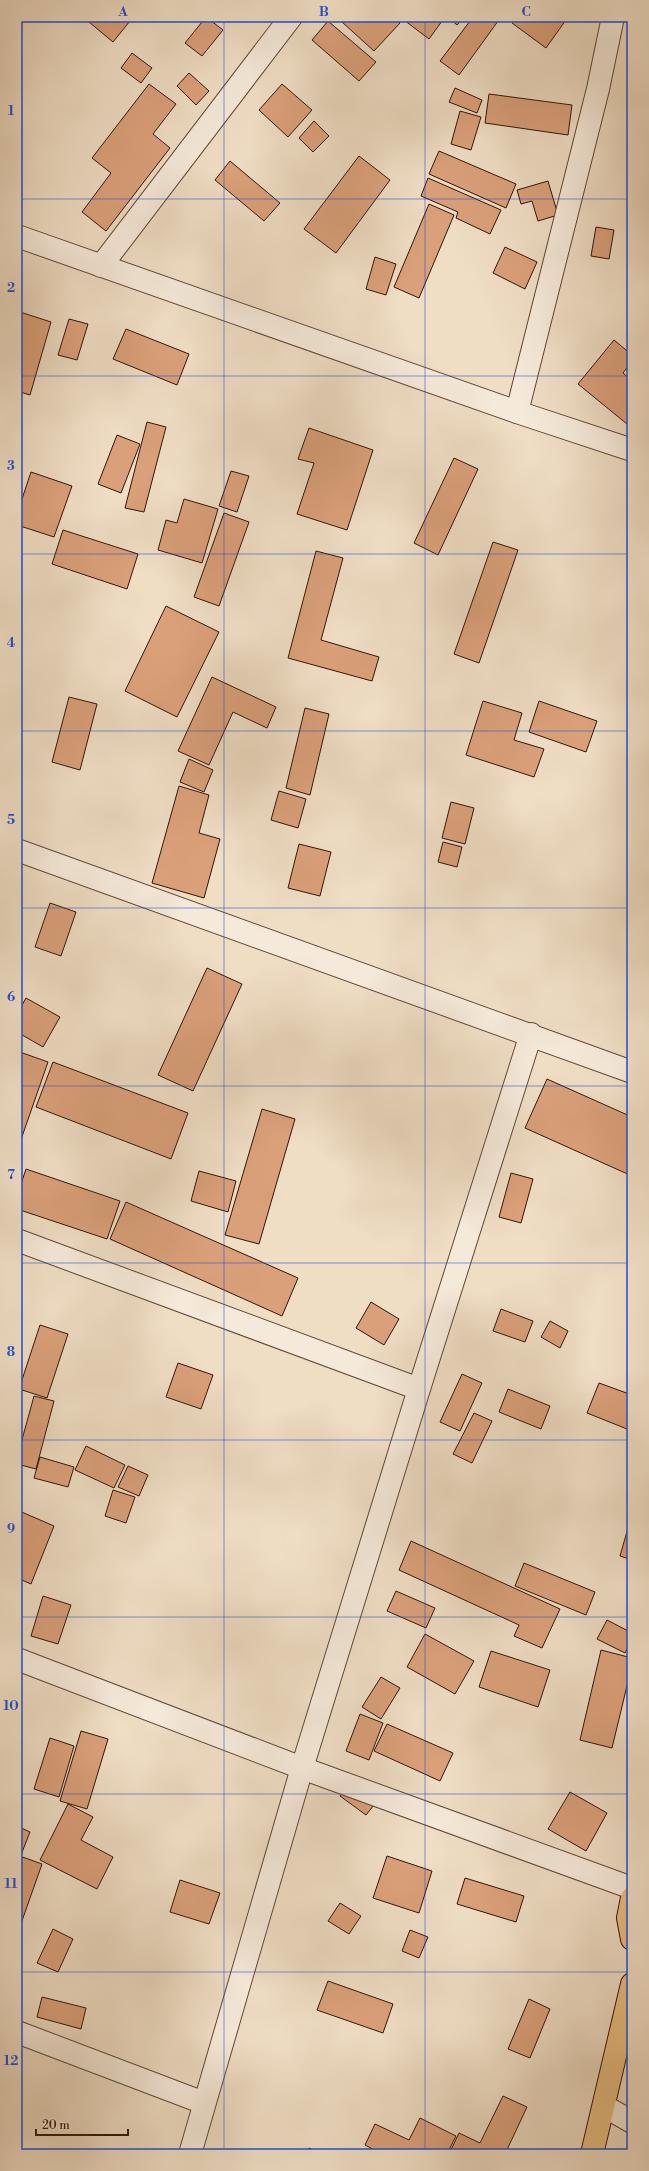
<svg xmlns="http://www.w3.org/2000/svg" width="649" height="2171" viewBox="0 0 649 2171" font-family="'Libre Bodoni',serif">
  <rect width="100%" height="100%" fill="#efddc4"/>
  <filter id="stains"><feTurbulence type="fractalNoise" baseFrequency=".005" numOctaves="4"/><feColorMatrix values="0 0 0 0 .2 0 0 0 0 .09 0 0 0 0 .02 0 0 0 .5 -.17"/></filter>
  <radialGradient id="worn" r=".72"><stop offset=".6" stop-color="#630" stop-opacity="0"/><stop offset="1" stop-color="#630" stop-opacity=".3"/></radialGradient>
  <!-- building -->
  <path fill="#daa07a" stroke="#321507" d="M83,17H125L130,21L113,42Z
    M206,17L223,30L202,56L185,43Z
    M347,17H393L400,23L374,51L342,22Z
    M400,17H445L429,39Z
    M448,17H464L457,25Z
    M473,17H501L459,75L440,61Z
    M516,17H568L546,48L512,23Z
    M328,21L376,62L359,81L312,40Z
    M132,53L152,68L141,83L121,68Z
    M189,73L209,91L196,105L177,86Z
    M149,84L176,104L153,134L170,148L106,231L82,212L111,173L92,158Z
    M282,84L312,110L288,137L259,110Z
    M455,88L482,100L477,113L449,102Z
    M489,94L572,105L568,135L485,123Z
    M460,111L481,117L471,150L451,144Z
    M314,121L329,136L313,152L299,138Z
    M439,151L516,184L506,208L429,174Z
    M359,156L390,180L336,253L304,229Z
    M230,161L280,203L264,221L215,180Z
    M632,166V183L627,182Z
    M428,178L501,210L490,234L456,218L458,212L421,196Z
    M548,181L558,215L538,221L532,201L521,204L517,190Z
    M429,204L454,215L419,298L394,287Z
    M596,227L614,230L609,259L591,256Z
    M505,247L537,262L525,289L493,273Z
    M375,257L396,264L386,295L366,289Z
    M17,311L51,322L30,395L17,391Z
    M69,319L88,324L77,360L58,355Z
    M126,329L189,354L177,385L113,359Z
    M614,340L632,355V361L623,373L632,381V417L627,424L578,384Z
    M147,422L166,427L144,512L125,508Z
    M309,428L373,450L347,530L297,514L314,463L298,459Z
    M117,435L140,444L121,493L98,484Z
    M454,458L478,469L438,555L414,543Z
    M231,471L249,476L237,512L219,506Z
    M31,472L72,486L54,537L17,525V514Z
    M184,499L218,509L202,563L158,550L166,520L177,523Z
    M224,513L249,522L219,606L194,597Z
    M63,530L138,554L127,589L52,564Z
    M493,542L518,550L479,663L454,654Z
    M316,551L343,558L321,640L379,657L372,681L288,658Z
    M166,606L219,632L177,717L125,691Z
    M212,677L276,707L267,728L233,712L209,765L178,751Z
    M69,697L97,704L80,770L52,762Z
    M483,701L522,713L514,740L544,749L534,777L466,755Z
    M539,701L597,721L586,752L529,732Z
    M305,708L329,714L310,795L286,788Z
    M189,759L213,770L204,792L180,782Z
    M179,786L209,795L199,833L220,839L204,898L152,883Z
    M279,791L306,799L298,828L271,820Z
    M451,802L474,808L465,844L442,838Z
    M443,842L462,847L457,867L438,862Z
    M299,844L331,852L320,896L288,888Z
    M50,903L76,912L61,956L35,947Z
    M207,968L242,984L193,1091L158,1075Z
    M26,998L60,1017L43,1047L17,1032V1014Z
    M17,1051L48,1062L17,1151Z
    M53,1062L188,1113L171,1159L36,1107Z
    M547,1079L632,1117V1176L525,1128Z
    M262,1109L295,1119L259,1244L225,1235Z
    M26,1169L120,1201L107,1239L17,1209V1196Z
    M199,1171L236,1181L228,1212L191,1201Z
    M511,1173L533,1179L521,1223L499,1217Z
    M126,1202L298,1278L282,1316L110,1239Z
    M371,1302L399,1319L384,1345L356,1328Z
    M501,1309L533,1321L525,1342L493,1331Z
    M550,1321L568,1331L560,1348L541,1337Z
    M40,1325L68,1334L47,1398L19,1389Z
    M178,1363L213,1375L201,1409L166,1397Z
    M462,1374L482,1383L460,1431L440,1422Z
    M599,1383L632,1395V1431L587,1413Z
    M508,1389L550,1406L541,1429L499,1412Z
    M34,1396L54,1401L36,1469L17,1464V1458Z
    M474,1413L492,1421L472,1463L453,1454Z
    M86,1446L125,1465L114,1488L75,1470Z
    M40,1457L74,1467L68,1487L34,1478Z
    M128,1466L148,1475L139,1496L118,1487Z
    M113,1490L135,1497L126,1523L105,1516Z
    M17,1510L54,1526L31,1584L17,1578Z
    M632,1514V1560L620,1556Z
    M411,1541L560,1609L542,1648L514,1636L519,1625L399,1570Z
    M524,1563L595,1592L586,1615L515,1586Z
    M396,1591L435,1608L426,1628L387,1611Z
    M43,1596L71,1605L58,1644L31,1636Z
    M607,1620L632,1633V1640L625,1653L597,1639Z
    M425,1634L474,1661L455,1694L407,1667Z
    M601,1650L632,1658V1665L612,1748L580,1740Z
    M491,1651L550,1670L538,1707L479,1687Z
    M381,1677L400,1688L381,1719L362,1707Z
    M360,1714L383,1723L369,1760L346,1751Z
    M387,1724L453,1753L440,1781L374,1751Z
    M81,1731L108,1739L87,1809L60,1801Z
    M50,1738L74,1746L59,1797L34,1789Z
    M347,1786L374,1805L366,1815L340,1796Z
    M570,1792L607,1813L586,1851L548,1829Z
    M68,1804L93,1817L81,1840L113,1857L97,1889L40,1860Z
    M17,1826L30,1832L21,1855L17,1854Z
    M17,1855L42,1864L17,1935Z
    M387,1856L432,1871L419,1913L373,1898Z
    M465,1878L524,1896L516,1922L457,1904Z
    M180,1880L220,1893L209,1924L170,1912Z
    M340,1903L361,1916L349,1934L328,1921Z
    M53,1929L73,1939L58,1972L37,1963Z
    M410,1930L428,1937L419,1958L402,1951Z
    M328,1981L393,2004L383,2033L317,2010Z
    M42,1997L86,2008L81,2029L37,2017Z
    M529,1999L550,2009L530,2058L508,2049Z
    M503,2096L527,2107L505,2154H449L459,2133L480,2143Z
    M420,2118L456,2136L447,2154H382L365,2145L375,2124L409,2140Z
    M309,2148L321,2154H306Z
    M338,2150L346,2154H336Z"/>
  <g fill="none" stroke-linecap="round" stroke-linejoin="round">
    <!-- minor casing -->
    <g stroke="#614736" stroke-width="24">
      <path id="minor" d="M101,266L291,17
        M517,412L598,89L613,17
        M17,850L632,1072
        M17,1240L419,1389
        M17,1659L302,1768L632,1888
        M17,2032L204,2103
        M604,2106L632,2122
        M190,2154L302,1768L419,1389L531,1034"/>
    </g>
    <!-- tertiary casing -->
    <g stroke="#614736" stroke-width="24">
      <path id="tertiary" d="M17,236L517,412L632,450"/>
    </g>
    <!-- primary casing -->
    <g stroke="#321507" stroke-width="24">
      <path id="primary" d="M632,1898L628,1918L632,1939
        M592,2154L632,1984"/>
    </g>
    <!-- minor -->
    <use href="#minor" stroke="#f5e9d9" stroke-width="22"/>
    <!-- tertiary -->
    <use href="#tertiary" stroke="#f5e9d9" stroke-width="22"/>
    <!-- primary -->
    <use href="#primary" stroke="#e8be82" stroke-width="22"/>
  </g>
  <!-- grid -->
  <path fill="none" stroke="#1d4ed8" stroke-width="1" stroke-opacity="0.55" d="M224,17V2154M425,17V2154M17,199H632M17,376H632M17,554H632M17,731H632M17,908H632M17,1086H632M17,1263H632M17,1440H632M17,1617H632M17,1794H632M17,1972H632"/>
  <!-- margin -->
  <rect width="649" height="2171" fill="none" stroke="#efddc4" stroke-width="44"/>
  <!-- scale -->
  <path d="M36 2129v6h92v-6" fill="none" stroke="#321507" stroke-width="2"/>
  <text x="42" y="2129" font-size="12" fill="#321507" stroke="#f5e9d9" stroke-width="3" paint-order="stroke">20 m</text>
  <rect x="22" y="22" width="605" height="2127" fill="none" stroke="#1d4ed8" stroke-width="1.5"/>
  <g font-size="13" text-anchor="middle" font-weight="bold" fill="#1d4ed8">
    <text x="123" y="16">A</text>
    <text x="324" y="16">B</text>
    <text x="526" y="16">C</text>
    <text x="11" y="115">1</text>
    <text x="11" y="292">2</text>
    <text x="11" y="470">3</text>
    <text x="11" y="647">4</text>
    <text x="11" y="824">5</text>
    <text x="11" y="1001">6</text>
    <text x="11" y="1179">7</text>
    <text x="11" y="1356">8</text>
    <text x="11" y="1533">9</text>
    <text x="11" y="1710">10</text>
    <text x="11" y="1888">11</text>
    <text x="11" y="2065">12</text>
  </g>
  <rect width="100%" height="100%" filter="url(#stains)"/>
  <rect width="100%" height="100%" fill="url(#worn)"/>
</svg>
